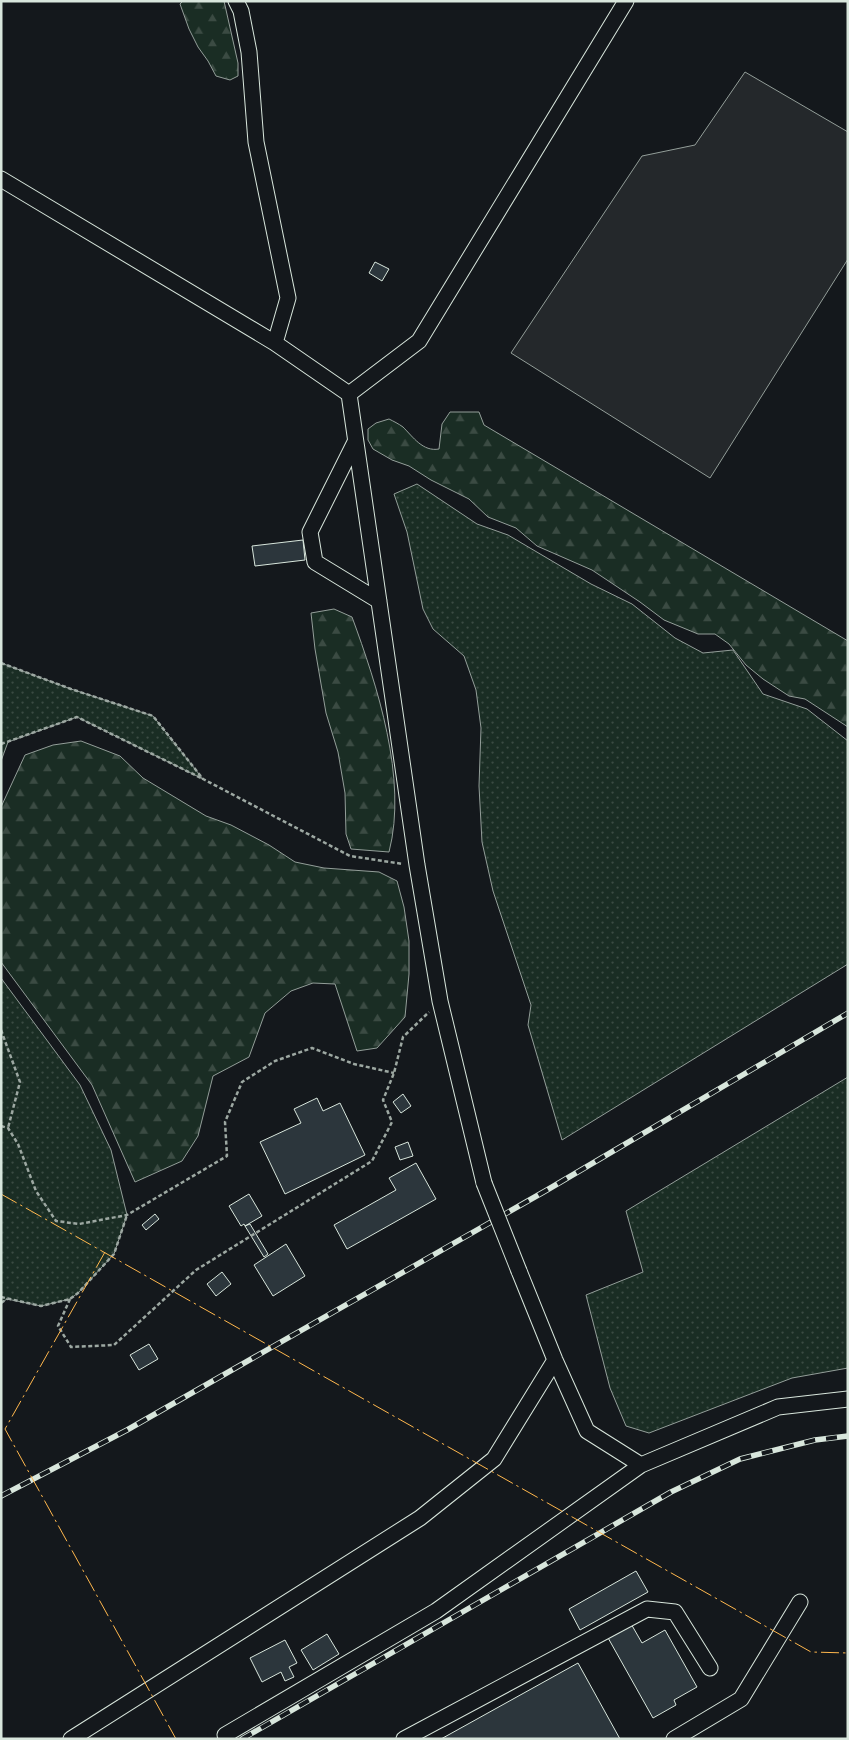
<svg xmlns="http://www.w3.org/2000/svg" width="849" height="1740" viewBox="0 0 849 1740" font-family="Inter,sans-serif">
  <defs>
    <pattern id="grass-dots" width="8" height="8" patternUnits="userSpaceOnUse" patternTransform="scale(1.25)"><rect width="8" height="8" fill="#1a2d24"/><path d="M2 2h.1M6 6h.1" fill="none" stroke="#3b4b43" stroke-width="1.8" stroke-linecap="round"/></pattern>
    <pattern id="forest-firs" width="22" height="20" patternUnits="userSpaceOnUse" patternTransform="scale(1.25)"><rect width="22" height="20" fill="#1a2d24"/><path d="M5 1l3.5 6h-7zM16 11l3.5 6h-7z" fill="#3b4b43"/></pattern>
  </defs>
  <rect width="100%" height="100%" fill="#14181c"/>
  <!-- grass -->
  <path fill="url(#grass-dots)" stroke="#939e99" d="M417,484L477,524L508,535L591,584L632,604L675,638L703,653L733,650L763,694L807,709L848,741V964L562,1140L528,1025L531,1005L493,891L482,842L479,786L481,728L476,690L464,656L433,629L423,609L407,532L394,494Z
    M1,663L71,689L153,716L203,779L77,717L8,742L1,761Z
    M1,978L80,1085L111,1150L127,1215L114,1254L78,1293L70,1299L41,1306L7,1299L1,1303Z
    M848,1077V1368L792,1378L649,1433L626,1426L610,1388L586,1295L643,1272L626,1211Z"/>
  <!-- forest -->
  <path fill="url(#forest-firs)" stroke="#939e99" d="M183,1H224L238,63V76L230,80L216,76L208,61L198,47L189,29L180,4Z
    M450,412H479L484,425L848,641V727L805,699L789,696L763,679L746,665L729,644L715,634H698L664,620L640,602L592,570L537,546L516,528L488,517L469,499L431,480L409,466L392,460L373,449L368,440V429L376,423L389,419C393,421 399,424 403,427C413,437 423,452 439,449L442,424Z
    M334,609L352,617C377,685 408,779 389,852L351,849L346,834L345,793L338,752L326,713L315,649L311,613Z
    M81,741L120,756L143,778L206,816L231,825L269,845L295,862L324,868L379,872L397,881L404,907L409,941V974L405,1017L377,1048L357,1051L335,984L313,983L291,991L265,1013L249,1057L213,1076L198,1136L182,1161L135,1182L92,1085L1,962V807L25,755L53,745Z"/>
  <!-- parking -->
  <path fill="#24282b" stroke="#939e99" d="M745,72L848,132V259L710,478L511,353L642,156L695,145Z"/>
  <!-- building -->
  <path fill="#2c363c" stroke="#d8e6dc" d="M375,262L389,269L382,281L369,273Z
    M303,540L305,560L255,566L252,546Z
    M403,1094L411,1106L401,1113L393,1102Z
    M317,1098L323,1111L340,1103L365,1155L285,1194L260,1142L301,1123L294,1109Z
    M408,1142L413,1156L400,1160L395,1147Z
    M416,1163L436,1199L347,1249L334,1225L396,1190L389,1178Z
    M249,1194L262,1216L245,1226L244,1224L241,1226L229,1206Z
    M155,1214L159,1219L146,1230L142,1225Z
    M250,1224L268,1254L264,1257L245,1226Z
    M286,1244L305,1276L273,1296L254,1265Z
    M222,1272L231,1284L216,1296L207,1284Z
    M149,1344L158,1359L139,1370L130,1355Z
    M636,1571L648,1592L580,1630L569,1609Z
    M630,1622L642,1643L665,1630L697,1687L674,1700L676,1705L653,1718L607,1636Z
    M327,1634L339,1654L313,1670L301,1650Z
    M285,1640L297,1663L289,1667L294,1677L285,1681L281,1672L262,1682L250,1658Z
    M578,1663L620,1739H441Z"/>
  <g fill="none" stroke-linecap="round" stroke-linejoin="round">
    <!-- minor casing -->
    <g stroke="#d8e6dc" stroke-width="17">
      <path id="minor" d="M236,1L241,11L249,52L256,142L288,298L275,343
        M1,179L275,343L349,394L417,865L440,1001L484,1183
        M349,394L419,341L626,1
        M355,442L310,532L315,562L379,601
        M519,1271L555,1360L587,1431L641,1465L778,1407L848,1399
        M71,1739L420,1518L494,1459L555,1360
        M228,1739L225,1735L436,1611L641,1465
        M404,1739L647,1609L675,1612L710,1668
        M674,1739L741,1699L800,1602"/>
    </g>
    <!-- path -->
    <path stroke="#9da8a2" stroke-width="2.5" stroke-dasharray="4 2.5" stroke-linecap="butt" d="M1,663L71,689L153,716L203,779L350,856L403,864
      M1,744L77,717L201,778
      M1,1030L20,1082L8,1128
      M1,1126L8,1128L18,1144L36,1191L56,1221L79,1224L127,1215L227,1156L225,1122L242,1082L275,1061L312,1048L354,1064L394,1073
      M1,1297L41,1306L70,1299L78,1293L114,1254L127,1215
      M70,1299L58,1326L71,1347L114,1345L196,1270L372,1161L392,1122L383,1100L394,1073L403,1037L429,1012
      M1,1303L7,1299"/>
    <!-- minor -->
    <use href="#minor" stroke="#14181c" stroke-width="15"/>
    <!-- rail casing -->
    <g stroke="#d8e6dc" stroke-width="5.5">
      <path id="rail" d="M1,1496L127,1430L547,1190L848,1013
        M242,1739L671,1492L740,1459L815,1440L848,1436"/>
    </g>
    <!-- rail -->
    <use href="#rail" stroke="#14181c" stroke-width="4" stroke-dasharray="11" stroke-linecap="butt"/>
    <!-- minor-bridge casing -->
    <g stroke="#d8e6dc" stroke-width="17" stroke-linecap="butt">
      <path id="minor-bridge" d="M484,1183L519,1271"/>
    </g>
    <!-- minor-bridge -->
    <use href="#minor-bridge" stroke="#14181c" stroke-width="15"/>
    <!-- power -->
    <path stroke="#ffb74d" stroke-width="1" stroke-dasharray="18 4 2.5 4" stroke-linecap="butt" d="M1,1194L811,1652L848,1653
      M105,1252L5,1429L176,1739"/>
  </g>
  <!-- border -->
  <rect width="849" height="1740" fill="none" stroke="#d8e6dc" stroke-width="5"/>
</svg>
